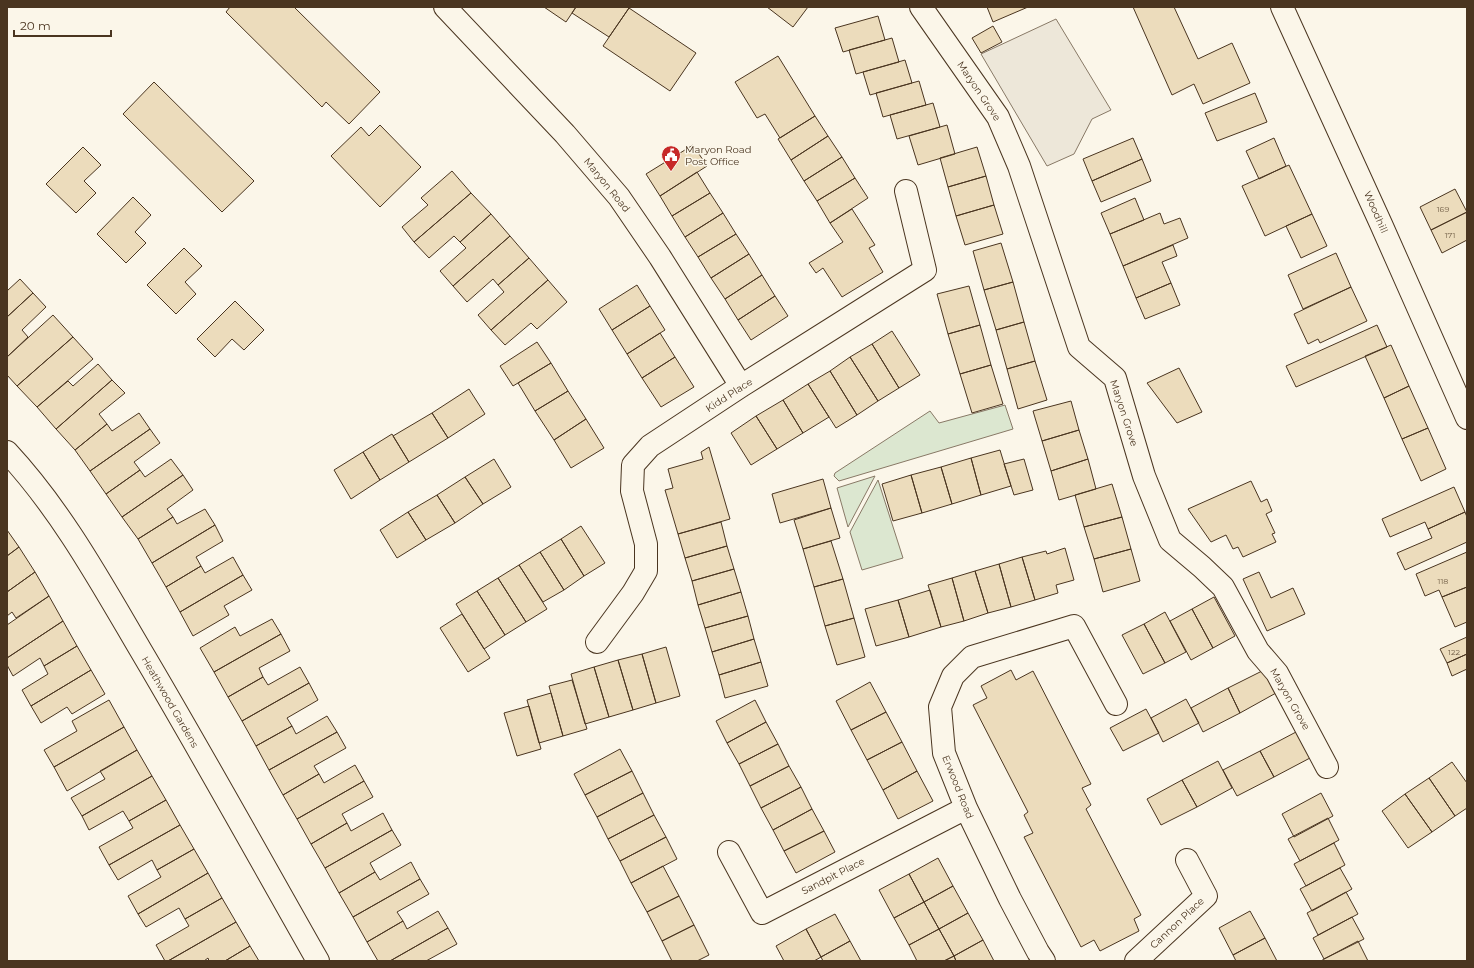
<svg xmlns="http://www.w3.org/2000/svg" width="1474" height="968" viewBox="0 0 1474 968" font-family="Montserrat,sans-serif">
  <rect width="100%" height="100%" fill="#fbf6e9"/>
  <!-- green -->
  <path fill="#dce7d0" stroke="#887966" d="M1005,405L1013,429L839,481L834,476L835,473L930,411L939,423Z
    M875,476L848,527L837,488Z
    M878,480L903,558L862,570L850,532Z"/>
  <!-- parking -->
  <path fill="#ede7d9" stroke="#887966" d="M1056,19L1111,110L1092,119L1074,154L1047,166L981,54Z"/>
  <!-- building -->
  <path fill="#ecdcbc" stroke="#4a3520" d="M230,7H294L380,92L349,124L326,102L322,107L226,12Z
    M544,7H576L566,22Z
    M576,7H628L629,8L609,37L572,13Z
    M767,7H808L793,27Z
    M987,7H1028L993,22Z
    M1133,7H1174L1198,59L1232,43L1250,83L1203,104L1194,84L1172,95Z
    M629,8L696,53L670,91L603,46Z
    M878,16L885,40L843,52L835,28Z
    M993,26L1002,42L981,53L972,38Z
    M892,38L899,62L856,74L849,50Z
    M778,56L815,116L780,138L765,114L757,118L735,82Z
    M905,60L912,83L870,95L863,72Z
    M919,81L926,105L883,117L876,93Z
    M154,82L254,181L222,212L123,114Z
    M1255,93L1267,122L1217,141L1205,113Z
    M933,103L940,127L897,139L890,115Z
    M815,116L828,136L791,160L778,139Z
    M380,125L421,167L380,207L331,156L361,127L369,136Z
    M947,125L955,154L918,165L909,136Z
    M828,136L842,157L804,181L791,160Z
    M1133,138L1142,159L1092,181L1083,159Z
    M1274,138L1286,166L1259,179L1246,151Z
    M693,145L707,166L660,196L646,174Z
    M83,147L101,165L84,181L96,193L76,213L46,184Z
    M977,147L986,176L948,187L940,158Z
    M842,157L855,178L817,201L804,181Z
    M1142,159L1151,181L1101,202L1092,181Z
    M1289,165L1312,214L1265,236L1242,186Z
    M452,171L471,193L414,242L402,227L428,205L421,198Z
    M697,172L710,193L672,216L660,196Z
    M986,176L994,205L956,216L948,187Z
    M855,178L868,198L830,223L817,201Z
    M1455,189L1467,212L1431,230L1420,207Z
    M471,193L491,214L460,242L454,236L429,258L414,242Z
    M710,193L723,213L685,237L672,216Z
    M133,197L151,215L135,232L146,243L126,263L97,234Z
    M1135,198L1144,220L1110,234L1101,213Z
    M994,205L1003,234L965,245L956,216Z
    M852,209L875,245L869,248L883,272L842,297L823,268L816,273L809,263L843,242L830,223Z
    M1467,212V240L1442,253L1431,230Z
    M723,213L736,234L698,257L685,237Z
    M1160,213L1164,224L1180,218L1188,238L1123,266L1110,234Z
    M491,214L510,236L453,286L440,271L466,248L460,242Z
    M1312,214L1327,246L1301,258L1286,226Z
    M736,234L749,254L711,278L698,257Z
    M510,236L529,258L498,285L493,279L467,302L453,286Z
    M1001,243L1013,282L984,290L973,251Z
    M1173,245L1177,256L1162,262L1171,283L1136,298L1123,266Z
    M184,248L202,266L185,282L196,294L176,314L147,285Z
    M1336,253L1351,287L1303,309L1288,275Z
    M749,254L762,275L725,299L711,278Z
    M529,258L548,280L491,330L478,315L504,292L498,285Z
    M762,275L775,296L738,320L725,299Z
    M20,279L33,293L7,317V291Z
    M548,280L567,302L537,329L531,323L505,345L491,330Z
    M1013,282L1024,322L996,330L984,290Z
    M1171,283L1180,305L1145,319L1136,298Z
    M637,285L650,306L612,330L599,309Z
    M969,286L980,325L948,334L937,294Z
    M1351,287L1367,321L1320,343L1318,339L1308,344L1294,314Z
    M33,293L46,307L22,330L28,337L7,357V317Z
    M775,296L788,316L751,340L738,320Z
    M235,301L264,330L244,350L232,339L215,357L197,339Z
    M650,306L665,330L627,354L612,330Z
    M53,315L73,337L17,386L7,375V357Z
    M1024,322L1035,361L1007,369L996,330Z
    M980,325L991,365L960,374L948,334Z
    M1377,325L1387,347L1296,387L1286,366Z
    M892,331L920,375L899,388L872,344Z
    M660,333L675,357L642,378L627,354Z
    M73,337L93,359L37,407L17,386Z
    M537,342L551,363L513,386L500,366Z
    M872,344L899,388L878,401L850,357Z
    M1391,345L1409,386L1384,398L1365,356Z
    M675,357L694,387L661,407L642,378Z
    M850,357L878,401L857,415L830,371Z
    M1035,361L1047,400L1018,409L1007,369Z
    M551,363L568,391L535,411L518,383Z
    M98,364L112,380L56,429L37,407L68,381L73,386Z
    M991,365L1003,404L972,413L960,374Z
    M1179,368L1202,412L1177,423L1147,383Z
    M830,371L857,415L836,428L808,384Z
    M112,380L125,393L99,414L107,424L75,450L56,429Z
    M808,384L829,417L803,433L783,400Z
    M1409,386L1428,428L1402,439L1384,398Z
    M469,389L485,414L448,438L432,413Z
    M568,391L586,419L554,440L535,411Z
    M783,400L803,433L777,449L756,416Z
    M1071,401L1079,430L1042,441L1033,411Z
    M139,413L150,429L90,471L75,450L107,424L112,431Z
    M432,413L448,438L409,462L393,436Z
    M756,416L777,449L751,465L731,433Z
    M586,419L604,448L571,468L554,440Z
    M1428,428L1446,469L1421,481L1402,439Z
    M150,429L160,443L134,462L140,470L106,494L90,471Z
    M1079,430L1088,459L1051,471L1042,441Z
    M392,434L409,462L380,480L363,452Z
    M709,447L730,519L678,534L665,490L673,488L668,469L703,459L701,452Z
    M1000,450L1011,486L981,495L971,458Z
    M363,452L380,480L351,499L334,470Z
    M971,458L981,495L952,504L941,467Z
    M171,459L183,475L122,517L106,494L140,470L145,477Z
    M494,459L511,487L483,504L465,477Z
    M1024,459L1033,490L1014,495L1004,464Z
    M1088,459L1096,489L1059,500L1051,471Z
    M941,467L952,504L922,513L911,475Z
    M183,475L193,490L167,509L173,517L138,539L122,517Z
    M911,475L922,513L893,521L882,484Z
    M465,477L483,504L455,523L437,495Z
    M823,479L831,508L780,523L772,494Z
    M1251,481L1261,502L1267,499L1272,511L1266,514L1275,533L1272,534L1276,542L1243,557L1238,547L1233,549L1226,535L1211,542L1188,509Z
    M1112,484L1122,517L1084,527L1075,495Z
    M1454,487L1465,512L1428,529L1425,522L1390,537L1382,519Z
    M437,495L455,523L426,540L408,512Z
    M831,508L840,538L803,549L794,520Z
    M205,509L215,525L152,563L138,539L173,517L177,524Z
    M408,512L426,540L397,558L380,530Z
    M1465,512L1467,517V542L1405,570L1397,553L1432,538L1428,529Z
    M1122,517L1131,549L1094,559L1084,527Z
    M721,522L727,546L685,558L678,534Z
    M215,525L223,541L196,557L201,566L166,587L152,563Z
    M581,526L605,563L584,576L561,539Z
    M7,530L19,547L7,556Z
    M561,539L584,576L564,590L540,552Z
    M831,541L843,579L814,587L803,549Z
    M727,546L734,569L692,581L685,558Z
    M19,547L35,572L7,592V556Z
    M1065,548L1074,580L1056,585L1058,593L1035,600L1022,557L1046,551L1047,554Z
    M1131,549L1140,581L1103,592L1094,559Z
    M540,552L564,590L543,602L519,565Z
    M1467,552V587L1442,597L1439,590L1425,596L1416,574Z
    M233,557L243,575L180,612L166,587L201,566L205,573Z
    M1022,557L1035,600L1011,607L999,564Z
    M999,564L1011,607L988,613L975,571Z
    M519,565L547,609L526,622L498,578Z
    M734,569L741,592L698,605L692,581Z
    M975,571L988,613L964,621L952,578Z
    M35,572L49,596L16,618L12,612L7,616V592Z
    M1259,572L1271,598L1293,588L1305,614L1267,631L1243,579Z
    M243,575L252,590L224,606L229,615L193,636L180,612Z
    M498,578L526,622L505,635L477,591Z
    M952,578L964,621L941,627L928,585Z
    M843,579L854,618L825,626L814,587Z
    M1467,587V622L1455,627L1442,597Z
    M930,590L941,627L909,637L898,600Z
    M477,591L505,635L484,649L456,604Z
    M741,592L748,616L705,628L698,605Z
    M49,596L63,621L7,658V625Z
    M1214,597L1235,636L1213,648L1192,609Z
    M898,600L909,637L876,646L865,609Z
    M1192,609L1213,648L1191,660L1170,621Z
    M1165,612L1186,652L1165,663L1144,624Z
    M462,614L490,658L468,672L440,628Z
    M748,616L754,639L712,652L705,628Z
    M854,618L865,657L837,665L825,626Z
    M272,619L281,634L214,672L200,648L235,627L240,636Z
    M63,621L77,646L44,666L40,658L13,676L7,665V658Z
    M1144,624L1165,663L1143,674L1122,635Z
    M281,634L290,651L259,668L263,677L228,697L214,672Z
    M1467,637V654L1447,663L1440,649Z
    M754,639L761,662L719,675L712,652Z
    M77,646L91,670L31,706L22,690L48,674L44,666Z
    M666,647L680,696L656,703L642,654Z
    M642,654L656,703L633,710L618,660Z
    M1467,654V669L1452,676L1447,663Z
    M618,660L633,710L609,717L594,667Z
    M761,662L768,686L725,698L719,675Z
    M300,667L309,683L242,721L228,697L263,677L268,685Z
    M594,667L609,717L585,724L571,674Z
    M91,670L105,694L72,714L67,707L41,723L31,706Z
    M1011,670L1016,680L1033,671L1091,784L1082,788L1091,805L1086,809L1141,915L1134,919L1139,931L1100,951L1094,940L1081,947L1024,837L1033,833L1024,815L1028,812L973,705L987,698L981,686Z
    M1264,670L1276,693L1240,713L1228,688Z
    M572,680L587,729L563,736L549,686Z
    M870,682L886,712L851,730L836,701Z
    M309,683L318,700L287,718L292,726L256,746L242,721Z
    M1228,688L1240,713L1203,732L1191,708Z
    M551,693L563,736L539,743L527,700Z
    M1186,699L1199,723L1163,742L1151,718Z
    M109,700L124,727L54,767L44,750L77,731L72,721Z
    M755,700L766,722L727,743L716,721Z
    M529,706L541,749L517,756L504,713Z
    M1146,709L1159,733L1123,751L1110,728Z
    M886,712L902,742L867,760L851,730Z
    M327,716L337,732L269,770L256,746L292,726L296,734Z
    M766,722L778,744L739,764L727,743Z
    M124,727L137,750L67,791L54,767Z
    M337,732L346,748L314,766L319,774L283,795L269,770Z
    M1296,732L1310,758L1274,777L1260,751Z
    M902,742L917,771L883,790L867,760Z
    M778,744L789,766L750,786L739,764Z
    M620,749L632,771L585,795L574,774Z
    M137,750L152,776L82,816L71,798L105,779L100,771Z
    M1260,751L1274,777L1237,796L1223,770Z
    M1218,761L1232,788L1197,807L1182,780Z
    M1452,762L1467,783V808L1455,816L1429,778Z
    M355,765L364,781L297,819L283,795L319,774L324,783Z
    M789,766L801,787L761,808L750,786Z
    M632,771L643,793L597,817L585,795Z
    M917,771L933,801L898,819L883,790Z
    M152,776L166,800L129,821L123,811L89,830L82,816Z
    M1429,778L1455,816L1432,832L1405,794Z
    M1182,780L1197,807L1161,825L1147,799Z
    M364,781L373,797L342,814L347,823L311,844L297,819Z
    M801,787L812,809L773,830L761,808Z
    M643,793L654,815L608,839L597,817Z
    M1321,793L1333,816L1294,837L1282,814Z
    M1405,794L1432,832L1408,848L1382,811Z
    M166,800L180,825L109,865L99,847L133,828L129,821Z
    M812,809L824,831L784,851L773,830Z
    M383,813L392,830L325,868L311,844L347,823L351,831Z
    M654,815L666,837L620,861L608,839Z
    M1328,818L1339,840L1300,861L1288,839Z
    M180,825L194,849L157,870L152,860L118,880L109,865Z
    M392,830L401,845L370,863L375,872L339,893L325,868Z
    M824,831L835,852L796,873L784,851Z
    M666,837L677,859L631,883L620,861Z
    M1334,843L1345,865L1306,886L1294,864Z
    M194,849L208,873L138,914L128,896L161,877L157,870Z
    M938,858L953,886L924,902L909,874Z
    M411,862L420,879L353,917L339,893L375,872L380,880Z
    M663,866L679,896L647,912L631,883Z
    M1340,868L1352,889L1312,911L1300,889Z
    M208,873L222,898L185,919L179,908L146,927L138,914Z
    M909,874L924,902L894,918L879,890Z
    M420,879L429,894L397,912L403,921L367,942L353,917Z
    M953,886L968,913L939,929L924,902Z
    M1346,892L1358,914L1318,935L1307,913Z
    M679,896L694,925L662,941L647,912Z
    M222,898L236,922L168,961H165L156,945L189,926L185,919Z
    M924,902L939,929L909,945L894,918Z
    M438,911L448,928L390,961H378L367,942L403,921L407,929Z
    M1250,911L1265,938L1233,955L1219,928Z
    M968,913L983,940L954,956L939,929Z
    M835,914L850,941L821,957L806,929Z
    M1352,917L1364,939L1324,959L1313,938Z
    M236,922L250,946L225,961H209L208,958L204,961H168Z
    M694,925L709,955L697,961H672L662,941Z
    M448,928L457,944L426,961H390Z
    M806,929L821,957L814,961H784L776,946Z
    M939,929L954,956L944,961H917L909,945Z
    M1265,938L1277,961H1236L1233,955Z
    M983,940L994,961H956L954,956Z
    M850,941L861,961H823L821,957Z
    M1358,941L1368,961H1321L1324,959Z
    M250,946L259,961H225Z
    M954,956L956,961H944Z"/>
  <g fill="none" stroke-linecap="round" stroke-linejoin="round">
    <!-- minor casing -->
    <g stroke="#4a3520" stroke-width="24">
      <path id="minor" d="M445,7L565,134L619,197L660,257L741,386
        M921,7L998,117L1019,166L1079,347L1115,378L1144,476L1170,540L1202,567L1223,587L1258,651L1277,673L1327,767
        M1282,7L1381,224L1467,418
        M7,452C61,510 100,581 140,649C201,752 259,857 318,961
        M597,642L633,593L646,571V544L632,491L633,465L650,446L741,386L925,270L906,191
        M729,852L762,913L966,808
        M1044,961L1038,952L1010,899L966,808L944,753L940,707L953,676L972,657L1074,626L1116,704
        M1136,961L1206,896L1187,860"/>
    </g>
    <!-- minor -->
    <use href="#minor" stroke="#fbf6e9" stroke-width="22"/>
  </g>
  <!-- icons -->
  <defs>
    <g id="civic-pin" transform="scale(1)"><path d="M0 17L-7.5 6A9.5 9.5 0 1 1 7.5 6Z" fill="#c62828" stroke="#fbf6e9"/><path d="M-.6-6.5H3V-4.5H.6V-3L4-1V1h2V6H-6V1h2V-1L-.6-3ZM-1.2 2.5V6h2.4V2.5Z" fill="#fff"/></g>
  </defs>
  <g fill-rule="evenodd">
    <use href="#civic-pin" x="671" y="155"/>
  </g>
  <g text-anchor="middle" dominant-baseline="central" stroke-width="3" stroke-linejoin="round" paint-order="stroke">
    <!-- number labels -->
    <g font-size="8" fill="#725f47">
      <text x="1443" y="209">169</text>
      <text x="1450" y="235">171</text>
      <text x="1443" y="581">118</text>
      <text x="1454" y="652">122</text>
    </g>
    <!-- street labels -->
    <g font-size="10" fill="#4a3520" stroke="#fbf6e9">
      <text transform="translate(979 91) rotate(56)">Maryon Grove</text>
      <text transform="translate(607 185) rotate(51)">Maryon Road</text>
      <text transform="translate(1376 212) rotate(66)">Woodhill</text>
      <text transform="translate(729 395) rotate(-33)">Kidd Place</text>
      <text transform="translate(1124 413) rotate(72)">Maryon Grove</text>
      <text transform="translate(1290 699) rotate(60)">Maryon Grove</text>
      <text transform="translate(170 702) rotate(60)">Heathwood Gardens</text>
      <text transform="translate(958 787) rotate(68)">Erwood Road</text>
      <text transform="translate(833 876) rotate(-27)">Sandpit Place</text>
      <text transform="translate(1177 923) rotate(-43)">Cannon Place</text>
    </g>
    <!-- poi labels -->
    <g font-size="10" fill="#4a3520" stroke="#fbf6e9" text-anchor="start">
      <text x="685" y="149">Maryon Road<tspan x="685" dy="12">Post Office</tspan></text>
    </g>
  </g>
  <!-- border -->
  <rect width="1474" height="968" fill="none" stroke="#4a3520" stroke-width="16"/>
  <!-- scale -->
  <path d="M14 30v6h97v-6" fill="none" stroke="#4a3520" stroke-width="2"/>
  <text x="20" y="30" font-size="12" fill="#4a3520" stroke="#fbf6e9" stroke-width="3" paint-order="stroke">20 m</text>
</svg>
